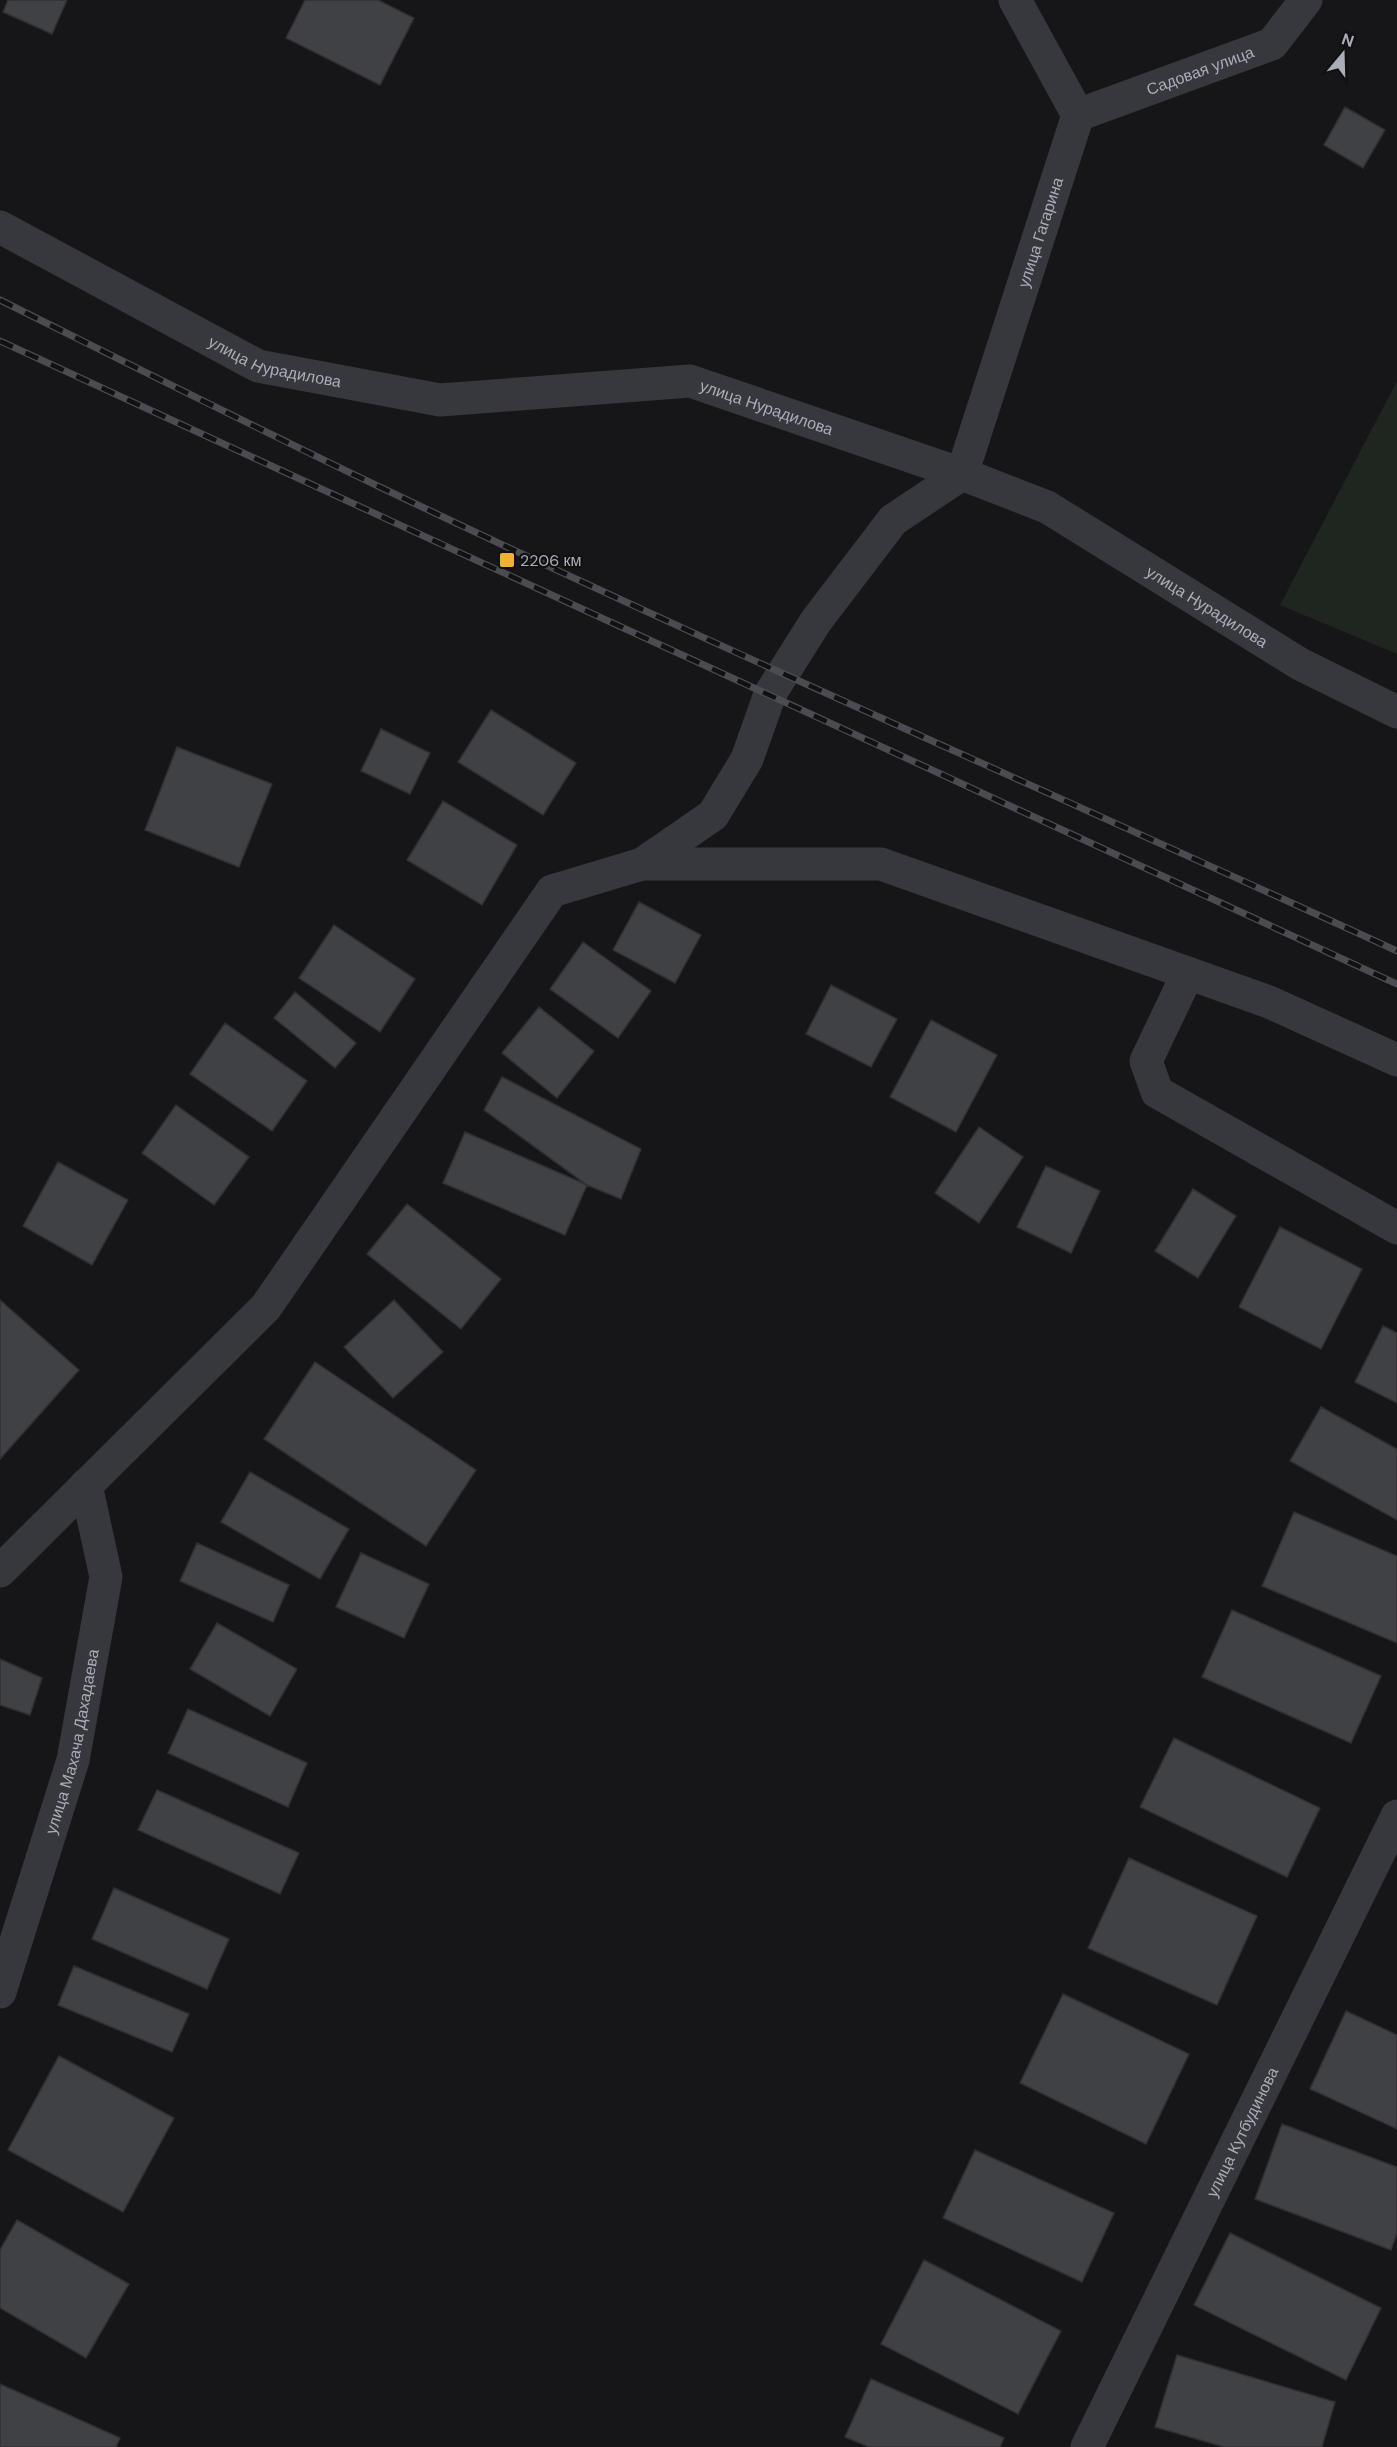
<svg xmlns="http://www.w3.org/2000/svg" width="1397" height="2447" viewBox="0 0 1397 2447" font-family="'DM Sans',sans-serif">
  <rect width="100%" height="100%" fill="#161618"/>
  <!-- green -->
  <path fill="#1e261f" d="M1397,381V654L1280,605Z"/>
  <!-- building -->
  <path fill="#404145" stroke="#303034" stroke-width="1.5" d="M8,0H67L52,34L3,12Z
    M305,0H378L414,18L380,85L286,38Z
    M1345,107L1385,130L1363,168L1324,145Z
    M491,710L576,763L543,815L458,762Z
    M381,729L430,753L410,794L361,771Z
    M177,747L272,784L239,867L145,830Z
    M443,801L517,845L482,905L407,860Z
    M639,902L701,935L675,983L613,950Z
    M334,925L415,979L380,1032L299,978Z
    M583,942L651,991L618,1038L550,989Z
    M831,985L897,1019L871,1067L806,1034Z
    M295,992L356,1043L335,1068L274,1018Z
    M539,1007L594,1051L557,1098L502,1053Z
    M931,1020L997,1055L956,1132L890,1097Z
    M225,1023L307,1081L272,1131L190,1074Z
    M502,1077L641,1149L621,1199L587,1185L484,1110Z
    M176,1105L249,1157L214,1205L142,1153Z
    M979,1127L1023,1157L979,1223L935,1193Z
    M465,1132L587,1185L565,1235L443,1183Z
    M58,1162L128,1200L92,1265L23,1226Z
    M1046,1166L1100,1191L1071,1253L1017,1227Z
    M1193,1189L1236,1216L1198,1278L1155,1251Z
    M407,1204L501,1279L461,1329L367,1254Z
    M1280,1227L1362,1269L1321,1349L1239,1307Z
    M0,1300L79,1370L0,1459Z
    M394,1300L443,1352L393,1398L344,1347Z
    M1383,1326L1397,1333V1403L1355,1382Z
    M315,1362L476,1470L426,1546L264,1439Z
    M1321,1407L1397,1449V1520L1290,1461Z
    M250,1472L349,1529L320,1579L221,1522Z
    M1294,1512L1397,1556V1643L1262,1586Z
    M197,1543L289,1585L273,1622L180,1581Z
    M361,1553L429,1584L404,1638L336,1607Z
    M1232,1610L1381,1676L1351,1743L1202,1677Z
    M217,1623L297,1669L270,1716L190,1669Z
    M0,1659L42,1678L30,1715L0,1705Z
    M188,1709L307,1763L288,1807L168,1753Z
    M1174,1738L1320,1808L1287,1877L1140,1807Z
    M157,1790L299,1853L280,1894L138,1830Z
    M1129,1858L1257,1916L1217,2005L1088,1948Z
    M114,1888L229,1939L207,1989L92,1939Z
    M74,1966L189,2014L172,2052L58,2005Z
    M1063,1994L1189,2054L1146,2144L1020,2083Z
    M1346,2011L1397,2035V2129L1310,2089Z
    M59,2056L174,2118L123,2212L8,2150Z
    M1282,2124L1397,2167V2233L1391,2250L1255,2199Z
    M975,2150L1114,2213L1082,2282L943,2218Z
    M17,2220L129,2284L86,2358L0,2308V2250Z
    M1230,2233L1381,2308L1346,2380L1194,2305Z
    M924,2260L1061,2331L1018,2414L881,2344Z
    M1177,2355L1335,2402L1322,2447H1224L1155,2427Z
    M871,2379L1004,2438L1000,2447H869L845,2437Z
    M0,2384L120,2438L116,2447H0Z"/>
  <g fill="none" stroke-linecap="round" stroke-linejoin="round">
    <!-- minor -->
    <g stroke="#37383d" stroke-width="33">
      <path id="s1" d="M1078,115L1272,44L1306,0"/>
      <path id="s2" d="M0,227L258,366L440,400L690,381L962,474L1047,507L1300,664L1397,712"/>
      <path id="s3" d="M642,864L713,815L747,759L770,694L816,621L893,520L962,474L1078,115L1015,0"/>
      <path d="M1188,973L1146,1061L1157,1092L1397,1228"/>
      <path d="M0,1571L266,1307L552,891L642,864H881L1269,1002L1397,1060"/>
      <path id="s4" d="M0,1992L73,1760L106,1577L86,1485"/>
      <path id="s5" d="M1087,2447L1397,1816"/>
    </g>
    <!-- rail casing -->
    <g stroke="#4a4c52" stroke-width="7">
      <path id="rail" d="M0,300C127,363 254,427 382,488C718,648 1059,796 1397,951
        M0,341L1397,984"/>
    </g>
    <!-- rail -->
    <use href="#rail" stroke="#111113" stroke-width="4.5" stroke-dasharray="14" stroke-linecap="butt"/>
  </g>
  <!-- markers -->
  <rect fill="#f2b134" stroke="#111113" stroke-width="2" x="499" y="552" width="16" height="16" rx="3"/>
  <g text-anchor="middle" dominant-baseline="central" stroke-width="4.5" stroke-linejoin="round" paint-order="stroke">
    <!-- street labels -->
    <g font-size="16" fill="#a8adb8" stroke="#111113">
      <text stroke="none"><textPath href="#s1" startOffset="130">Садовая улица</textPath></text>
      <text stroke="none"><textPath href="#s3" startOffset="771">улица Гагарина</textPath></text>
      <text stroke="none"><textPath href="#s2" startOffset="308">улица Нурадилова</textPath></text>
      <text stroke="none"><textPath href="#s2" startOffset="810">улица Нурадилова</textPath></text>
      <text stroke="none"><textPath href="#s2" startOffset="1296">улица Нурадилова</textPath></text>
      <text stroke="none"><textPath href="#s4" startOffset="261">улица Махача Дахадаева</textPath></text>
      <text stroke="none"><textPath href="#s5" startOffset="351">улица Кутбудинова</textPath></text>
    </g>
    <!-- poi labels -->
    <g font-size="16" fill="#a8adb8" stroke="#111113" text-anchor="start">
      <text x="520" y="560">2206 км</text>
    </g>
  </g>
  <!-- north arrow -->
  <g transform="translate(1343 54) rotate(19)" stroke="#111113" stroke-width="4.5" paint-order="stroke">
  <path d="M0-4.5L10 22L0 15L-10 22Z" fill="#a8adb8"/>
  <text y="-9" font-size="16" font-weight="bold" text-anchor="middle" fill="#a8adb8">N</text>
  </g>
</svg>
